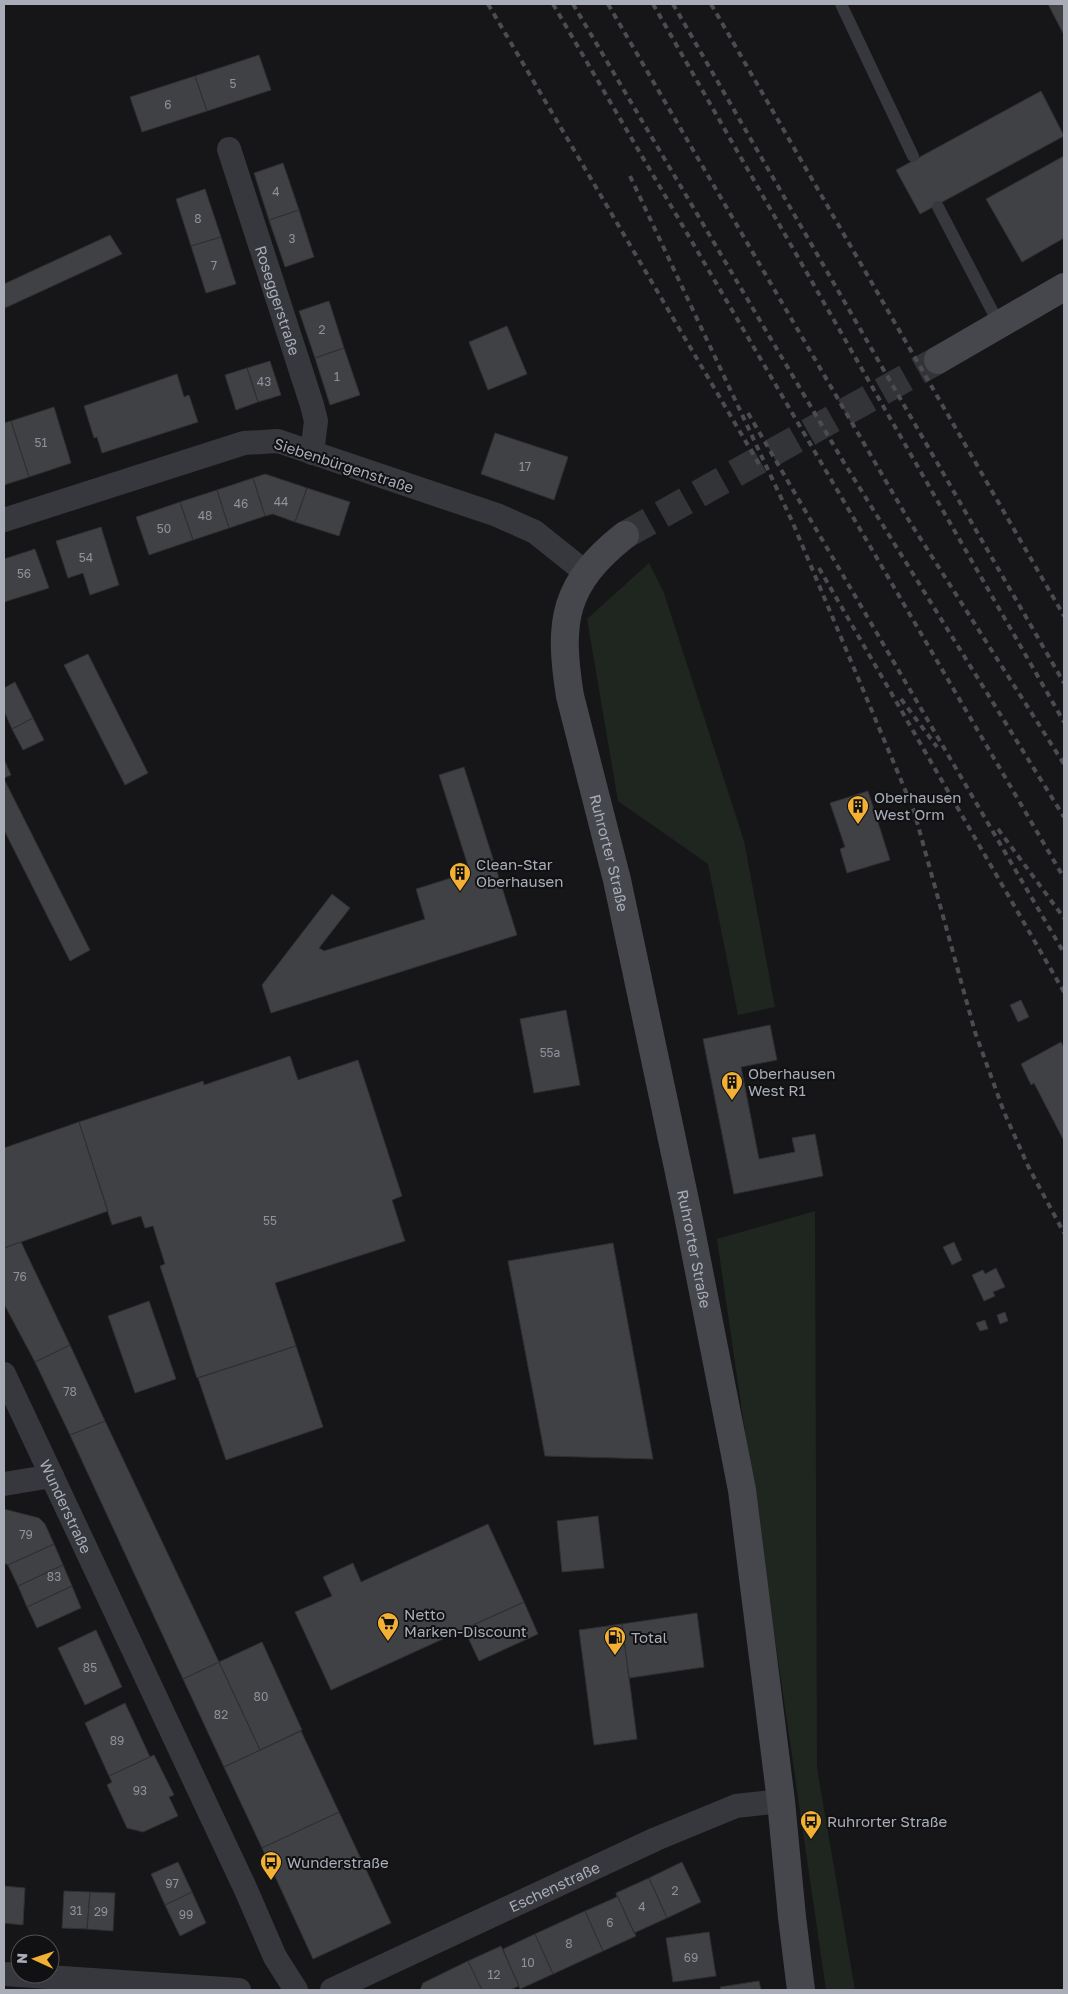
<svg xmlns="http://www.w3.org/2000/svg" width="1068" height="1994" viewBox="0 0 1068 1994" font-family="'Golos Text',sans-serif">
  <rect width="100%" height="100%" fill="#161618"/>
  <!-- green -->
  <path fill="#1e261f" d="M649,563L664,593L744,841L775,1007L738,1015L708,864L618,801L587,619Z
    M815,1211L817,1768L855,1990H826L717,1239Z"/>
  <!-- building -->
  <path fill="#404145" stroke="#303034" d="M1048,4H1064V35Z
    M259,55L271,90L207,111L195,76Z
    M195,76L207,111L142,132L130,97Z
    M1041,91L1064,136L920,214L896,170Z
    M1064,156V238L1022,262L986,199Z
    M283,163L299,210L269,220L254,173Z
    M205,189L221,237L191,246L176,199Z
    M299,210L314,257L285,267L269,220Z
    M110,235L122,254L5,308L4,284Z
    M221,237L236,284L206,293L191,246Z
    M329,301L344,348L315,358L299,311Z
    M507,326L527,374L488,390L469,342Z
    M344,348L360,395L330,405L315,358Z
    M270,361L281,395L258,402L247,368Z
    M247,368L258,402L236,410L225,375Z
    M177,374L184,397L189,395L198,422L102,453L97,437L94,438L84,406Z
    M54,407L71,463L29,477L11,421Z
    M11,421L29,477L4,485V423Z
    M495,433L568,457L554,500L481,474Z
    M265,474L307,488L295,522L273,514L265,516L253,478Z
    M253,478L265,516L229,528L217,490Z
    M307,488L350,502L339,536L295,522Z
    M217,490L229,528L193,540L180,502Z
    M180,502L193,540L149,555L136,517Z
    M101,527L119,585L90,595L83,573L68,578L56,541Z
    M35,549L49,588L4,602V559Z
    M88,654L148,773L125,785L64,665Z
    M15,682L33,718L12,729L4,711V688Z
    M33,718L44,740L23,750L12,729Z
    M4,759L11,775L4,778Z
    M464,767L517,935L271,1013L262,985L332,894L350,908L319,948L324,951L425,919L416,889L470,872L439,775Z
    M4,779L90,950L70,961L4,830Z
    M868,791L890,860L847,873L840,849L845,847L830,803Z
    M1021,1000L1029,1017L1018,1022L1010,1005Z
    M566,1010L580,1085L534,1093L520,1019Z
    M770,1025L777,1060L741,1067L759,1159L795,1152L792,1138L815,1134L823,1176L734,1194L703,1039Z
    M1061,1042L1064,1048V1141L1034,1083L1031,1085L1021,1064Z
    M290,1056L298,1080L358,1060L402,1196L392,1200L405,1241L275,1283L296,1346L197,1378L160,1266L165,1264L153,1226L145,1228L141,1216L112,1225L79,1122L203,1081L204,1085Z
    M79,1122L108,1211L4,1248V1148Z
    M21,1242L70,1345L35,1362L4,1304V1248Z
    M954,1242L962,1260L952,1265L943,1247Z
    M613,1243L653,1459L545,1456L508,1261Z
    M996,1268L1005,1287L993,1292L995,1296L984,1301L972,1275L983,1270L985,1274Z
    M149,1301L176,1379L135,1393L108,1316Z
    M1005,1312L1008,1321L1000,1324L997,1315Z
    M985,1320L988,1329L980,1331L976,1323Z
    M70,1345L105,1421L70,1435L35,1362Z
    M296,1346L323,1427L226,1460L198,1378Z
    M105,1421L219,1662L183,1679L70,1435Z
    M4,1509L39,1518L45,1524L54,1544L8,1565L4,1563Z
    M598,1516L604,1568L562,1572L557,1521Z
    M488,1524L524,1602L331,1690L295,1612L332,1596L323,1577L353,1563L361,1582Z
    M54,1544L63,1565L18,1586L8,1565Z
    M63,1565L72,1586L27,1607L18,1586Z
    M72,1586L81,1608L37,1628L27,1607Z
    M524,1602L538,1634L479,1661L464,1629Z
    M697,1613L704,1667L629,1678L622,1624Z
    M622,1624L637,1739L594,1745L579,1630Z
    M96,1630L122,1687L85,1705L58,1648Z
    M262,1642L302,1730L260,1750L219,1662Z
    M219,1662L260,1750L224,1767L183,1679Z
    M125,1703L150,1757L109,1776L85,1723Z
    M301,1731L339,1812L262,1848L224,1767Z
    M154,1755L174,1795L169,1797L178,1816L143,1832L127,1828L107,1785L112,1782L109,1776Z
    M339,1812L391,1923L313,1959L262,1848Z
    M178,1862L192,1892L165,1905L151,1874Z
    M682,1862L701,1902L667,1918L649,1878Z
    M649,1878L667,1918L634,1933L616,1893Z
    M4,1886L25,1888L23,1925L4,1923Z
    M64,1891L90,1892L87,1929L62,1928Z
    M90,1892L115,1893L113,1931L87,1929Z
    M192,1892L206,1923L180,1936L165,1905Z
    M616,1893L636,1936L603,1951L585,1911L617,1897Z
    M585,1911L603,1951L553,1974L535,1934Z
    M709,1932L716,1976L673,1982L666,1938Z
    M535,1934L553,1974L520,1989L503,1949Z
    M501,1946L519,1986L510,1990H482L468,1961Z
    M468,1961L482,1990H420L423,1983Z
    M759,1981L761,1990H721L720,1987Z"/>
  <g fill="none" stroke-linecap="round" stroke-linejoin="round">
    <!-- secondary-tunnel -->
    <path stroke="#333438" stroke-width="28" stroke-dasharray="28 14" stroke-linecap="butt" d="M625,535L938,360"/>
    <!-- service -->
    <path stroke="#37383d" stroke-width="12" d="M841,4L913,156
      M938,207L999,324"/>
    <!-- minor -->
    <g stroke="#37383d" stroke-width="24">
      <path id="s1" d="M229,149L312,405L316,421L312,453"/>
      <path d="M4,520L244,443L278,441L497,515L535,532L585,572"/>
      <path id="s2" d="M4,1374L246,1890L275,1957L296,1990"/>
      <path d="M4,1484L52,1476"/>
      <path d="M4,1974L239,1990"/>
      <path id="s3" d="M332,1990L656,1839L736,1806L781,1801"/>
    </g>
    <!-- secondary -->
    <g stroke="#45474d" stroke-width="28">
      <path d="M938,360L1064,287"/>
      <path id="s4" d="M625,535C563,584 558,621 570,696L617,880L687,1210L742,1490L781,1801L792,1917L801,1990"/>
    </g>
    <!-- rail -->
    <path stroke="#4a4c52" stroke-width="4" stroke-dasharray="6 5" stroke-linecap="butt" d="M488,4L759,464
      M553,4L1064,878
      M573,4L843,461L1064,817
      M608,4L908,519L1064,764
      M653,4L1064,722
      M673,4L1064,683
      M711,4L1064,616
      M630,176L792,521L914,811L975,1032L1004,1112L1029,1168L1064,1233
      M748,413L1064,953
      M819,568L1064,992
      M901,699L937,747
      M998,829L1064,918"/>
  </g>
  <!-- icons -->
  <defs>
    <g id="building-pin" transform="scale(1.125)"><path d="M0 17L-7.5 6A9.5 9.5 0 1 1 7.5 6Z" fill="#f2b134" stroke="#111113"/><path d="M-4-6H4V6H1V3H-1V6H-4ZM-2.5-4.3h1.7v1.8h-1.7ZM.8-4.3h1.7v1.8H.8ZM-2.5-1h1.7V.8h-1.7ZM.8-1h1.7V.8H.8Z" fill="#111"/></g>
    <g id="supermarket-pin" transform="scale(1.125)"><path d="M0 17L-7.5 6A9.5 9.5 0 1 1 7.5 6Z" fill="#f2b134" stroke="#111113"/><path d="M-6-5.5h2.5l.6 2H6L4.5 2H-2.5L-4.4-4H-6ZM-1.5 3.2a1.3 1.3 0 1 0 .1 0ZM3 3.2a1.3 1.3 0 1 0 .1 0Z" fill="#111"/></g>
    <g id="fuel-pin" transform="scale(1.125)"><path d="M0 17L-7.5 6A9.5 9.5 0 1 1 7.5 6Z" fill="#f2b134" stroke="#111113"/><path d="M-5.5-6h7V0h2V4h1.3V-2.5L3-4.5l.8-.8L6-3V5H2.5V1h-1V6h-7ZM-4.2-4.7v3.2H.2V-4.7Z" fill="#111"/></g>
    <g id="bus-pin" transform="scale(1.125)"><path d="M0 17L-7.5 6A9.5 9.5 0 1 1 7.5 6Z" fill="#f2b134" stroke="#111113"/><path d="M-5-6H5V4H4V6H2V4H-2V6H-4V4H-5ZM-3.5-4V0h7V-4ZM-3.5 1.2v1.5H-2V1.2ZM2 1.2v1.5H3.5V1.2Z" fill="#111"/></g>
  </defs>
  <g fill-rule="evenodd">
    <use href="#building-pin" x="858" y="806"/>
    <use href="#building-pin" x="460" y="873"/>
    <use href="#building-pin" x="732" y="1082"/>
    <use href="#supermarket-pin" x="388" y="1623"/>
    <use href="#fuel-pin" x="615" y="1637"/>
    <use href="#bus-pin" x="811" y="1821"/>
    <use href="#bus-pin" x="271" y="1862"/>
  </g>
  <g text-anchor="middle" dominant-baseline="central" stroke-width="4" stroke-linejoin="round" paint-order="stroke">
    <!-- number labels -->
    <g font-size="12" fill="#8e929b">
      <text x="233" y="83">5</text>
      <text x="168" y="104">6</text>
      <text x="276" y="191">4</text>
      <text x="198" y="218">8</text>
      <text x="292" y="238">3</text>
      <text x="214" y="265">7</text>
      <text x="322" y="329">2</text>
      <text x="337" y="376">1</text>
      <text x="264" y="381">43</text>
      <text x="41" y="442">51</text>
      <text x="525" y="466">17</text>
      <text x="281" y="501">44</text>
      <text x="241" y="503">46</text>
      <text x="205" y="515">48</text>
      <text x="164" y="528">50</text>
      <text x="86" y="557">54</text>
      <text x="24" y="573">56</text>
      <text x="550" y="1052">55a</text>
      <text x="270" y="1220">55</text>
      <text x="20" y="1276">76</text>
      <text x="70" y="1391">78</text>
      <text x="26" y="1534">79</text>
      <text x="54" y="1576">83</text>
      <text x="90" y="1667">85</text>
      <text x="261" y="1696">80</text>
      <text x="221" y="1714">82</text>
      <text x="117" y="1740">89</text>
      <text x="140" y="1790">93</text>
      <text x="172" y="1883">97</text>
      <text x="675" y="1890">2</text>
      <text x="642" y="1906">4</text>
      <text x="76" y="1910">31</text>
      <text x="101" y="1911">29</text>
      <text x="186" y="1914">99</text>
      <text x="610" y="1922">6</text>
      <text x="569" y="1943">8</text>
      <text x="691" y="1957">69</text>
      <text x="528" y="1962">10</text>
      <text x="494" y="1974">12</text>
    </g>
    <!-- street labels -->
    <g font-size="15" fill="#a8adb8" stroke="#111113">
      <text stroke="none"><textPath href="#s1" startOffset="159">Roseggerstraße</textPath></text>
      <text transform="translate(344 465) rotate(18)">Siebenbürgenstraße</text>
      <text stroke="none"><textPath href="#s4" startOffset="344">Ruhrorter Straße</textPath></text>
      <text stroke="none"><textPath href="#s4" startOffset="749">Ruhrorter Straße</textPath></text>
      <text stroke="none"><textPath href="#s2" startOffset="146">Wunderstraße</textPath></text>
      <text stroke="none"><textPath href="#s3" startOffset="245">Eschenstraße</textPath></text>
    </g>
    <!-- poi labels -->
    <g font-size="15" fill="#a8adb8" stroke="#111113" text-anchor="start">
      <text x="874" y="797">Oberhausen<tspan x="874" dy="17">West Orm</tspan></text>
      <text x="476" y="864">Clean-Star<tspan x="476" dy="17">Oberhausen</tspan></text>
      <text x="748" y="1073">Oberhausen<tspan x="748" dy="17">West R1</tspan></text>
      <text x="404" y="1614">Netto<tspan x="404" dy="17">Marken-Discount</tspan></text>
      <text x="631" y="1637">Total</text>
      <text x="827" y="1821">Ruhrorter Straße</text>
      <text x="287" y="1862">Wunderstraße</text>
    </g>
  </g>
  <!-- border -->
  <rect width="1068" height="1994" fill="none" stroke="#a8adb8" stroke-width="10"/>
  <!-- north arrow -->
  <g transform="translate(35 1959) rotate(273)"><circle r="24" fill="#111113" stroke="#4d4f55"/>
  <path d="M0-4L9 19L0 12L-9 19Z" fill="#f2b134"/>
  <text y="-8" font-size="14" font-weight="bold" text-anchor="middle" fill="#a8adb8">N</text>
  </g>
</svg>
